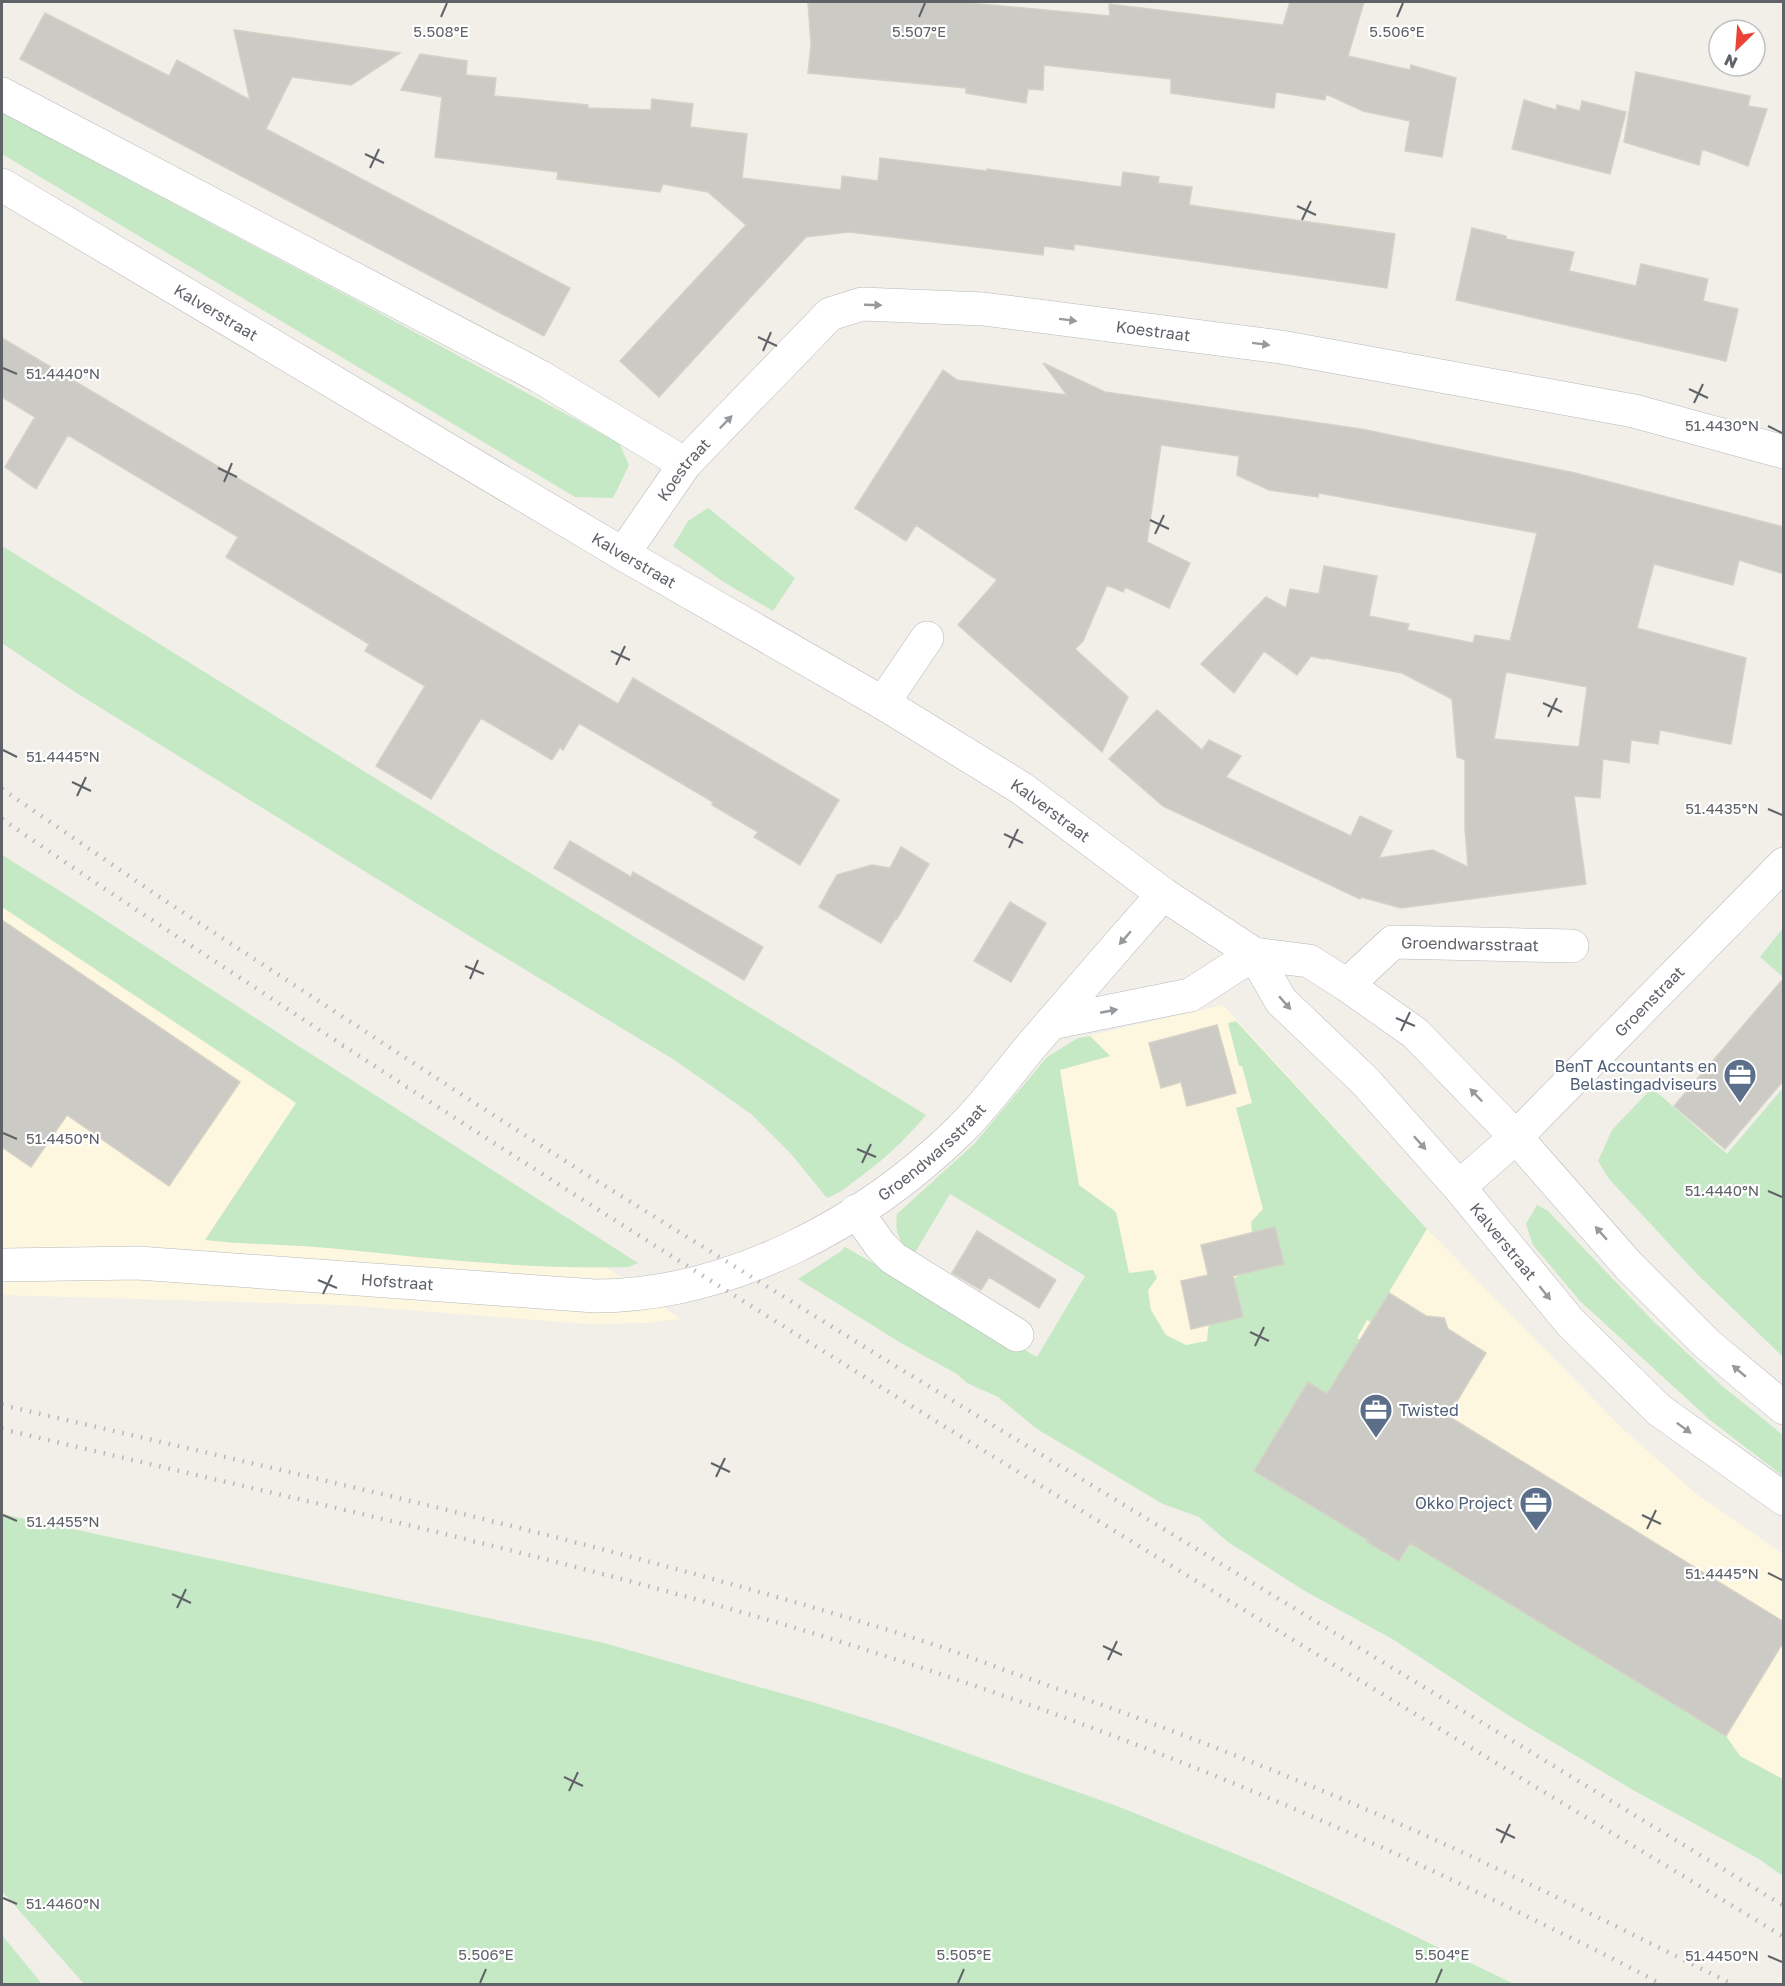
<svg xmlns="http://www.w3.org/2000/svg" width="1785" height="1986" viewBox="0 0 1785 1986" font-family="'Golos Text',sans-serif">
  <rect width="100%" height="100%" fill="#f1efe8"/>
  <!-- commercial -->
  <path fill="#fef7e0" d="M2,855L65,894L681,1319L644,1323L588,1324L342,1305L2,1295Z
    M1223,1005L1427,1229L1623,1429L1695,1493L1783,1554V1798L1033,1364L1085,1276L950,1194L913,1256L898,1237L896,1219L900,1210L925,1190L974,1144L1047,1057L1078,1038Z"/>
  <!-- green -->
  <path fill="#c5e8c5" d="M2,113L348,296L619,443L629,465L613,498L575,497L2,154Z
    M708,508L795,578L773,611L722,581L673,546L688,521Z
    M2,546L378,780L926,1115C904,1141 884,1160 856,1180C847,1187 838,1194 827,1198L792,1155L751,1114L676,1061L476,940L75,692L2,643Z
    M2,855L65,894L300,1047L638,1263L629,1267C528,1270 428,1258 328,1248C287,1244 246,1245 205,1240L296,1103L2,907Z
    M1783,928L1784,977H1783L1760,957Z
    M1236,1021L1427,1229L1371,1322L1367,1320L1357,1338L1360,1340L1327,1394L1308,1382L1254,1471L1368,1540V1542L1399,1561L1410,1543L1726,1736L1740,1756L1783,1779V1876L1759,1859L1633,1790L1511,1717L1394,1640L1305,1591L1228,1542L1199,1517L1163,1504L1037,1429L998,1397L967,1383L957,1374L901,1343L798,1279L840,1252L845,1247L1037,1357L1085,1276L950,1194L913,1256C900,1243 894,1233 897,1214L974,1144L1047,1057L1078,1038L1090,1036L1110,1056L1060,1070L1079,1185L1116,1212L1129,1273L1153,1270L1157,1278L1148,1290L1151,1310L1166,1335L1186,1345L1207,1341C1209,1316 1214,1289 1238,1276C1251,1268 1270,1268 1284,1264L1275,1227L1252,1233L1251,1222L1263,1209L1236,1108L1252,1103L1242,1066H1239L1228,1023Z
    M1652,1088L1727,1154L1783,1088V1357L1697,1274L1609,1179L1598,1161L1612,1130Z
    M1537,1205L1547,1210L1653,1321L1721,1385L1783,1435V1476L1710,1420L1580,1301L1533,1245L1526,1224Z
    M2,1514L600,1642L819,1704L893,1727L1117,1806L1260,1864L1336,1898L1514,1984H84L2,1891Z
    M2,1935L42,1984H2Z"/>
  <!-- building -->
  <path fill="#cccac5" stroke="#d6d1c6" stroke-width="1.5" fill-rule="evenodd" d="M808,2H959L1110,16L1109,4L1283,25L1290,2H1364L1348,56L1410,70L1411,65L1456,78L1442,157L1405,151L1410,121L1363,111L1326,94L1325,100L1276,92L1274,108L1171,93V79L1044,65L1043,90L1028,89L1026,103L966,93V88L808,73L811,45Z
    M45,13L169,76L177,60L250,100L234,30L400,53L351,85L292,77L266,129L570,288L544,336L20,59Z
    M420,54L467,61L466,75L496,78L494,96L588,105V108L651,110L652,99L693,104L690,127L747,134L742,178L841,190L842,176L878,181L880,158L987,171V169L1121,187L1123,172L1159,177L1158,183L1192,187L1189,205L1395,234L1387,288L1074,244V250L1044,246L1043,255L849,232L806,237L659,397L620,361L746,225L708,192L663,184L660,192L557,179L558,172L435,157L442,97L401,90Z
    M1636,72L1750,96L1748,106L1767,109L1748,166L1702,149L1699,165L1624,142Z
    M1524,100L1556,110L1557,105L1580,111L1582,101L1626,112L1610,174L1512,149Z
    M1472,228L1506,236V239L1574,252L1569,271L1636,286L1641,264L1708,279L1703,301L1738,309L1726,361L1456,300Z
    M2,338L618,704L633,678L839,800L800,865L754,837L758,832L712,805L713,802L579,723L563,750L560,747L552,760L481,718L431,799L376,766L425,686L365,651L369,644L226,557L238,537L68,435L36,489L5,467L35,417L2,397Z
    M1043,363L1105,392L1361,429L1575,473L1784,527V574L1739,560L1733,585L1654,564L1637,628L1746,658L1731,744L1660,730L1658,744L1631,740L1629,763L1603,759L1600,798L1574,796L1586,884L1401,908L1361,897L1360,899L1163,806L1109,759L1157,710L1202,750L1209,740L1241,756L1226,777L1351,836L1360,816L1392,831L1379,858L1433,850L1468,867L1465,829V760L1457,757L1452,699L1402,673L1324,658V659L1311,656L1297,675L1264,651L1234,693L1201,664L1266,597L1286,608L1290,589L1319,594L1324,566L1377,576L1369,616L1409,624L1407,630L1473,643L1475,635L1510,641L1537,533L1319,493L1318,497L1269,490L1237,475L1239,456L1161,445L1147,542L1190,563L1169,608L1125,587L1123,592L1107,585L1083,641L1075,649L1128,697L1102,752L958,625L997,580L916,525L906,541L855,508L943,370L957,380L1067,395ZM1506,672L1587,687L1579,747L1494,739Z
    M570,841L631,877L633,872L763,947L744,980L554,868Z
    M901,847L929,864L897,919L896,918L881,943L819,907L837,875L872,865L890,868Z
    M1010,902L1046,923L1011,982L974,961Z
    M2,920L240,1082L169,1186L67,1115L31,1167L2,1147Z
    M1784,978V1080L1725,1149L1674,1106Z
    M1217,1025L1236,1093L1187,1106L1181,1082L1161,1088L1149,1043Z
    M1275,1227L1284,1264L1233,1276L1243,1317L1191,1329L1181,1281L1208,1275L1201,1245Z
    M977,1231L1056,1280L1039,1308L989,1277L981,1290L952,1273Z
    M1389,1293L1426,1316L1444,1318L1448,1329L1486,1353L1448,1416L1784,1622V1641L1726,1736L1410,1543L1399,1561L1367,1542L1368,1540L1254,1471L1308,1382L1327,1394Z"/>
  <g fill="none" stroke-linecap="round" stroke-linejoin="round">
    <!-- minor casing -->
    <g stroke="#b5b8bc" stroke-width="34">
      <g id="minor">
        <path d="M2,94L539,376L685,464"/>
        <path id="s1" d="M2,185L623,554L883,703L1021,788L1163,894L1254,954L1309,961L1347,985L1415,1033L1516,1137L1628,1265L1707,1344L1784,1408"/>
        <path id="s2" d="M623,554L685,464L705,443L830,314L862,304L983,309L1281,347L1634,411L1784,452"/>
        <path d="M883,703L927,638"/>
        <path id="s3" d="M1254,954L1281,1001L1365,1081L1459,1187L1570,1322L1659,1410L1784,1499"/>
        <path id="s4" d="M1347,985L1393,942L1572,946"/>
        <path d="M1051,1023L1190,995L1254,954"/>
        <path id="s5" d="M1459,1187L1516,1137L1784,864"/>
        <path d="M856,1211L881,1246L893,1258L1017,1335"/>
        <path id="s6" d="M2,1265L138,1263L595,1296C729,1296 865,1223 959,1131C986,1105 1008,1073 1032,1045C1076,994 1119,944 1163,894"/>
      </g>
    </g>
    <!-- minor -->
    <use href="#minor" stroke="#fff" stroke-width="33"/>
    <!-- rail -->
    <path stroke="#b6b7b8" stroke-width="4.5" stroke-dasharray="1.5 8" stroke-linecap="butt" d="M2,789L161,898L467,1098L584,1173L884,1359L1784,1906
      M2,819C97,885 195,948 292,1012C781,1333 1283,1634 1784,1937
      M2,1405C306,1476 612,1544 911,1637C955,1651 998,1668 1041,1683C1166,1727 1289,1775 1409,1828C1518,1877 1626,1931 1732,1984
      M2,1429C239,1486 478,1538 713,1604C990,1682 1262,1785 1520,1913C1567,1936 1615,1959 1661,1984"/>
  </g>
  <!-- one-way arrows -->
  <defs><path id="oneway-solid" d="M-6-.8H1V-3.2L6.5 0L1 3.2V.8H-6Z" transform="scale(1.5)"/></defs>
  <g fill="#979a9d">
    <use href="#oneway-solid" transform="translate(873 305) rotate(2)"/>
    <use href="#oneway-solid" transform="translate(1068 320) rotate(7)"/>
    <use href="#oneway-solid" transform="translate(1261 344) rotate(7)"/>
    <use href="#oneway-solid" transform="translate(726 422) rotate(-46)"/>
    <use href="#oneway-solid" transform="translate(1125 938) rotate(131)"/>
    <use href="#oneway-solid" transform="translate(1285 1003) rotate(49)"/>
    <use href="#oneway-solid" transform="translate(1109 1011) rotate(-11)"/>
    <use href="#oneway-solid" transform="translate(1476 1095) rotate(-134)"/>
    <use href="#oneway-solid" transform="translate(1420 1143) rotate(48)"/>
    <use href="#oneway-solid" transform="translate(1601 1233) rotate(-131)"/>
    <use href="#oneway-solid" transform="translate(1545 1293) rotate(51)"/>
    <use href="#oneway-solid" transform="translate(1739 1371) rotate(-140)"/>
    <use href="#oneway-solid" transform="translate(1684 1428) rotate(36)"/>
  </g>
  <!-- ticks -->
  <path fill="none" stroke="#5f6368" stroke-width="2" d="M441,17L447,3M919,17L925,3M1397,17L1403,3M365,154L384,163M370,168L379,149M1297,206L1316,215M1302,220L1311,201M758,337L777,346M763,351L771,332M3,368L17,374M1689,389L1708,398M1694,403L1703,384M1768,426L1782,433M218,468L237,477M224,482L232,463M1150,520L1169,529M1155,534L1164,515M611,651L630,660M616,665L625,646M1543,703L1562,712M1548,717L1557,698M3,750L17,757M72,782L91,791M77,796L86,777M1768,809L1782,815M1004,834L1023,843M1009,848L1018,829M465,966L484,974M470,979L478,960M1396,1018L1415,1026M1401,1031L1410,1012M3,1133L17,1139M857,1149L876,1157M862,1163L871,1144M1768,1191L1782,1197M318,1280L337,1288M323,1294L332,1275M1250,1332L1269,1341M1255,1346L1264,1327M711,1463L730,1472M716,1477L725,1458M3,1515L17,1521M1642,1515L1661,1524M1647,1529L1656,1510M1768,1573L1782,1580M172,1594L191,1603M177,1608L186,1589M1103,1646L1122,1655M1108,1660L1117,1641M564,1777L583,1786M569,1791L578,1772M1496,1829L1515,1838M1501,1843L1510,1824M3,1898L17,1904M1768,1956L1782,1962M480,1983L486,1969M958,1983L964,1969M1436,1983L1442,1969"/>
  <!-- icons -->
  <defs>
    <g id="office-pin" transform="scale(1.725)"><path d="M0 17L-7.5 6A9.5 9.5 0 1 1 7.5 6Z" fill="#5c6f8a" stroke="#fff"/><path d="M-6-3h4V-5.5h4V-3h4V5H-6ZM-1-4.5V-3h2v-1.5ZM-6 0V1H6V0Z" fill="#fff"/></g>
  </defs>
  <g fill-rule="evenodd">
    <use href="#office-pin" x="1740" y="1075"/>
    <use href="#office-pin" x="1376" y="1410"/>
    <use href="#office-pin" x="1536" y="1503"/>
  </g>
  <g text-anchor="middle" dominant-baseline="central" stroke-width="4.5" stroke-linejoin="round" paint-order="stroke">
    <!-- street labels -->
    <g font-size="16" fill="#5f6368" stroke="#fff">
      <text stroke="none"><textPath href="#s1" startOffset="249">Kalverstraat</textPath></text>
      <text stroke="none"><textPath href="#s2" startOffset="644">Koestraat</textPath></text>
      <text stroke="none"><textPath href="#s2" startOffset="104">Koestraat</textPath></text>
      <text stroke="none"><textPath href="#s1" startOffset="735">Kalverstraat</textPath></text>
      <text stroke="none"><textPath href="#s1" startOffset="1221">Kalverstraat</textPath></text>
      <text stroke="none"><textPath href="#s4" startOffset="140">Groendwarsstraat</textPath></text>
      <text stroke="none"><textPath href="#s5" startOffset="266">Groenstraat</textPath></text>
      <text stroke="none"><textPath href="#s6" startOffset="969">Groendwarsstraat</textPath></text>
      <text stroke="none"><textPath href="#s3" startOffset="382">Kalverstraat</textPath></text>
      <text stroke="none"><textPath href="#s6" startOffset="396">Hofstraat</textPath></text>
    </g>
    <!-- service labels -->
    <g font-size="16" fill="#4e5e75" stroke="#fff" text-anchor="end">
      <text x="1717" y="1066">BenT Accountants en<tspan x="1717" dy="18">Belastingadviseurs</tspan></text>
      <text x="1399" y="1410" text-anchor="start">Twisted</text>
      <text x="1513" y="1503">Okko Project</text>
    </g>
  </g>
  <g font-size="15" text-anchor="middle" fill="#5f6368" stroke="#fff" stroke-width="4.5" stroke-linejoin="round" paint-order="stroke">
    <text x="441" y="37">5.508°E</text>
    <text x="919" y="37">5.507°E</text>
    <text x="1397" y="37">5.506°E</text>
    <text x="63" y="379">51.4440°N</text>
    <text x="1722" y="431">51.4430°N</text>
    <text x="63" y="762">51.4445°N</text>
    <text x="1722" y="814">51.4435°N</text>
    <text x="63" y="1144">51.4450°N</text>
    <text x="1722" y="1196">51.4440°N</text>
    <text x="63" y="1527">51.4455°N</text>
    <text x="1722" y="1579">51.4445°N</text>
    <text x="63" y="1909">51.4460°N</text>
    <text x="486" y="1960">5.506°E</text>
    <text x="964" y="1960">5.505°E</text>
    <text x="1442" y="1960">5.504°E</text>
    <text x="1722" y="1961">51.4450°N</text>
  </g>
  <!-- border -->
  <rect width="1785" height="1986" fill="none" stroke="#5f6368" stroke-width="6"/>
  <!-- north arrow -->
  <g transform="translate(1737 48) rotate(205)"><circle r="28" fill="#ffffff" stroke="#bfc1c3" stroke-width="1.5"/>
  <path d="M0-4.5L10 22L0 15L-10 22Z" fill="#ea4335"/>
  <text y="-9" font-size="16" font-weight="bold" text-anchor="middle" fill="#5f6368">N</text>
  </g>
</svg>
